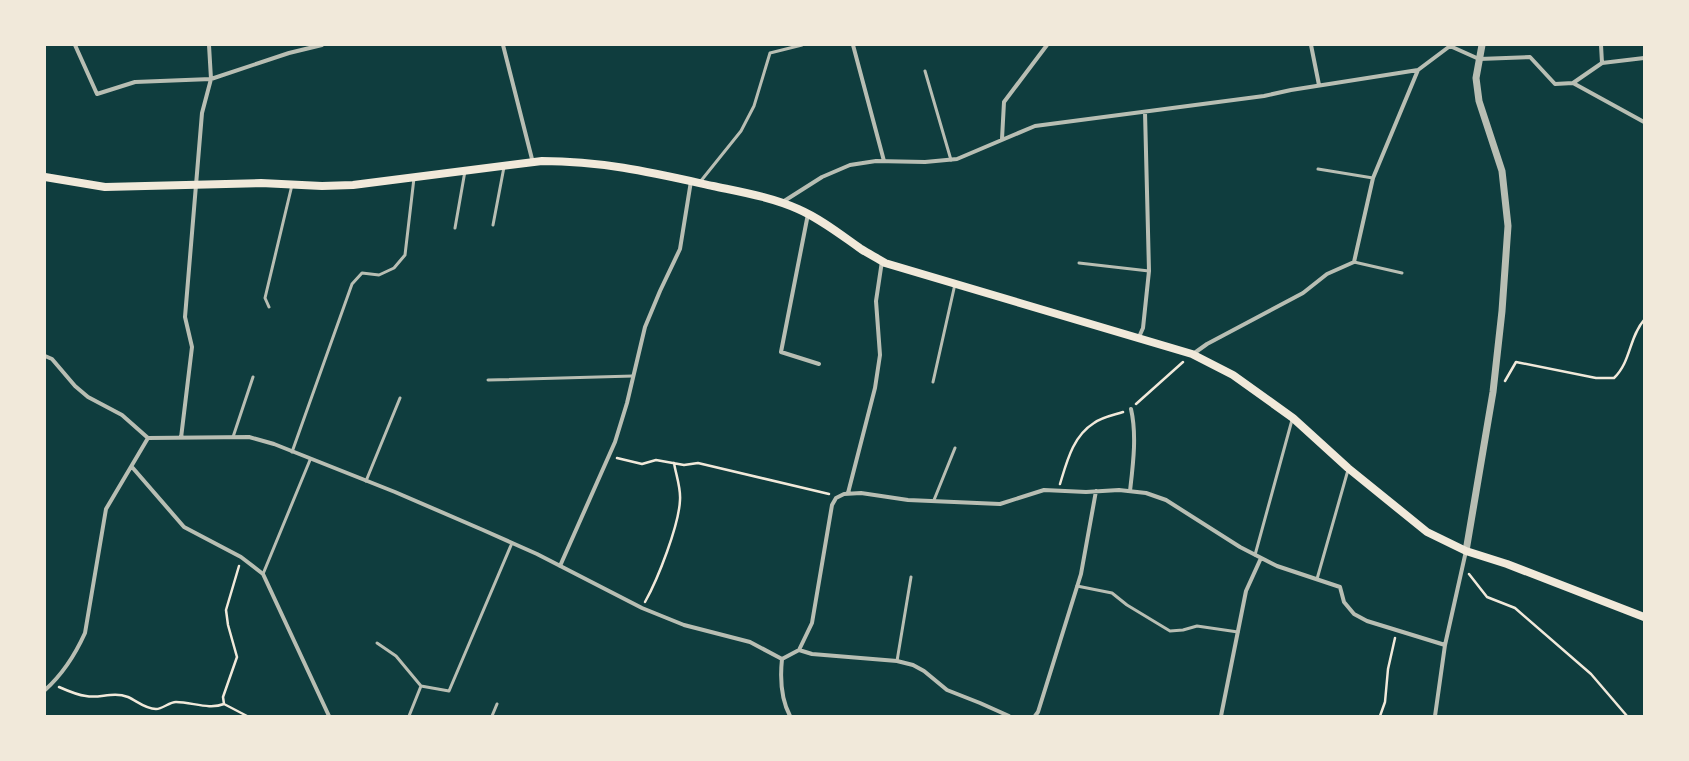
<svg xmlns="http://www.w3.org/2000/svg" width="1689" height="761" viewBox="0 0 1689 761" font-family="'Fira Sans',sans-serif">
  <rect width="100%" height="100%" fill="#0f3d3e"/>
  <g fill="none" stroke-linecap="round" stroke-linejoin="round">
    <!-- path -->
    <path stroke="#f1e9da" stroke-width="2.5" d="M1505,381L1516,362L1596,378H1614C1631,362 1629,337 1644,320
      M1136,404L1183,362
      M617,458L642,464L656,460L684,465L698,463L829,494
      M1060,484C1067,461 1073,436 1094,423C1102,417 1114,415 1123,412
      M239,566L226,610L228,625L237,657L223,697L224,704L247,716
      M1469,574L1487,597L1515,608L1591,674L1627,716
      M645,602C658,579 679,525 680,500C681,488 676,475 674,463
      M59,687C68,691 77,695 86,696C100,699 112,691 128,697C137,701 145,709 156,709C163,709 169,702 176,702C192,702 209,710 224,704
      M1380,716L1385,702L1388,669L1395,638"/>
    <!-- service -->
    <path stroke="#b8beb3" stroke-width="3" d="M925,71L951,160
      M1318,169L1373,178
      M700,182L741,131L754,106L770,53L802,45
      M493,225L504,167
      M455,228L465,171
      M1354,262L1402,273
      M1079,263L1149,271
      M269,307L265,298L292,185
      M488,380L633,376
      M933,382L955,284
      M233,437L253,377
      M292,452L352,284L362,273L379,275L394,268L405,255L414,178
      M366,481L400,398
      M934,500L955,448
      M1255,555L1292,420
      M263,574L310,460
      M1317,579L1348,470
      M1077,586L1112,593L1127,605L1170,631L1183,630L1197,626L1238,632
      M377,643L396,656L421,686L409,716
      M897,661L911,577
      M421,686L449,691L512,543
      M492,716L497,704"/>
    <!-- minor -->
    <path stroke="#b8beb3" stroke-width="4" d="M75,45L97,94L135,82L211,79L209,45
      M503,45L533,163
      M853,45L884,161
      M1311,45L1319,85
      M1601,45L1602,63
      M1573,83L1644,122
      M1002,139L1004,102L1047,45
      M781,203L822,177L850,165L876,161L925,162L957,159L1035,126L1264,96L1291,90L1418,70L1450,46L1479,59L1530,57L1555,84L1573,83L1602,63L1644,58
      M808,214L781,352L819,364
      M1139,337L1143,328L1149,271L1145,112
      M1193,354L1207,344L1303,293L1327,274L1354,262L1373,178L1418,70
      M45,356L52,359L75,386L88,397L122,415L148,438L249,437L274,444L395,492L483,530L537,554L642,608L684,625L750,642L782,659
      M181,438L192,347L185,317L202,113L211,79L289,53L322,45
      M132,467L184,527L241,557L263,574L329,716
      M1130,491C1133,465 1137,435 1131,409
      M848,493L875,388L880,355L876,301L882,261
      M560,566L615,442L627,403L645,327L660,291L680,249L691,181
      M799,650L812,654L897,661L913,665L924,671L947,690L980,703L1009,716
      M782,659L799,650L812,623L832,505L836,498L844,494L861,493L908,500L1000,504L1044,490L1086,492L1119,490L1146,493L1166,500L1240,547L1277,566L1340,587L1344,602L1354,614L1367,621L1445,645
      M782,659C780,678 781,699 790,716
      M45,690C63,674 75,655 85,633L106,509L148,438
      M1035,716L1038,712L1081,574L1096,491
      M1221,716L1246,591L1261,558
      M1435,716L1445,645L1466,551"/>
    <!-- tertiary -->
    <path stroke="#b8beb3" stroke-width="7" d="M1466,551L1493,392L1502,311L1508,226L1502,171L1479,101L1476,78L1482,45"/>
    <!-- secondary -->
    <path stroke="#f1e9da" stroke-width="8" d="M45,177L105,187L261,183L322,186L353,185L542,161C604,161 654,173 713,186C741,192 771,197 798,209C821,219 841,235 861,249C869,254 877,258 885,263L1192,354L1233,375L1293,418L1348,468L1427,532L1466,551L1507,564L1644,617"/>
  </g>
  <!-- border -->
  <rect width="1689" height="761" fill="none" stroke="#f1e9da" stroke-width="92"/>
</svg>
